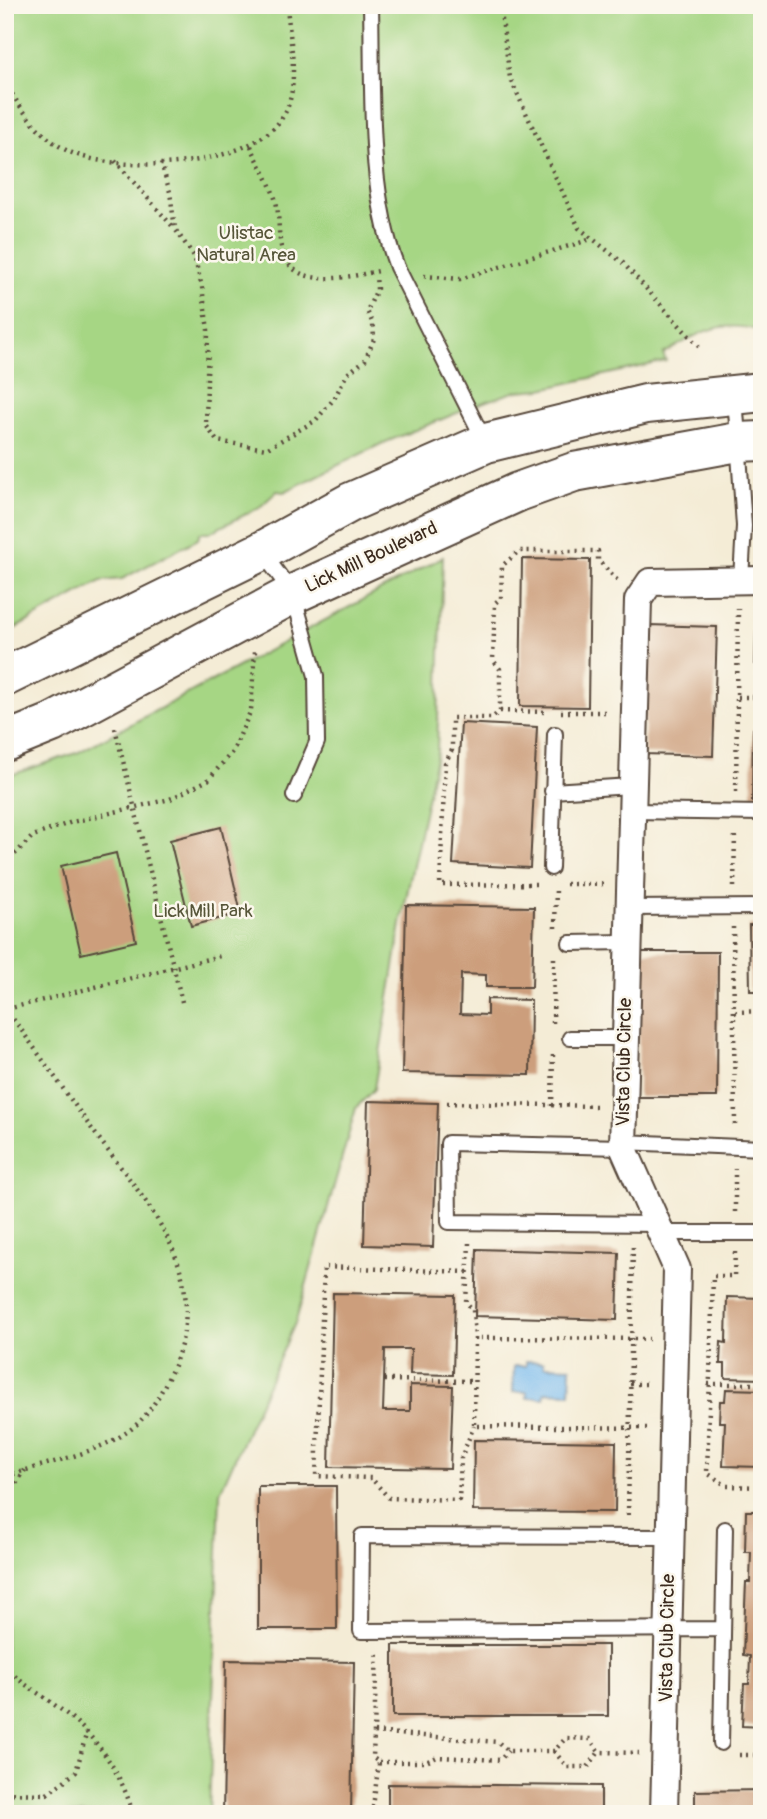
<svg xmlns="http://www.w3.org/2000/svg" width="767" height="1819" viewBox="0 0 767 1819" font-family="Pangolin,sans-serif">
  <rect width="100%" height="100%" fill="#fbf7ec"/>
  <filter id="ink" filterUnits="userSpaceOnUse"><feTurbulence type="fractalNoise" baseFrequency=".0143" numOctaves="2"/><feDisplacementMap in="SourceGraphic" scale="14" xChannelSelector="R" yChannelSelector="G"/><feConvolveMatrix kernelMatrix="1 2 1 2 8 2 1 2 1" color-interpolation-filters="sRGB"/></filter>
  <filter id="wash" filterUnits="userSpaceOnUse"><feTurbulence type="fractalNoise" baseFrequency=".00686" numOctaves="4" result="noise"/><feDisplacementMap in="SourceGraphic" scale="28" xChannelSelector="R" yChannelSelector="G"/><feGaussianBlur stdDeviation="1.57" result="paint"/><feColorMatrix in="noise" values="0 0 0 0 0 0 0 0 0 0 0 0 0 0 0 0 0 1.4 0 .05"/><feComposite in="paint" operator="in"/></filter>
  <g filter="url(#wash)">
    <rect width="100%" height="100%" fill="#f4ecd6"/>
    <!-- green -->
    <path fill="#a6d684" stroke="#708051" stroke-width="2" d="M5,5H762V331C715,319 702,332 663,354L666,361L542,389L517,391L484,402L381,444L284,492L277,491L260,507L209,533H200L198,539L122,579L101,581L5,634Z
      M443,557L437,752L402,918L374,1089L356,1108L296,1321L220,1492L209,1814H5V777L79,752Z"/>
    <!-- water -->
    <path fill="#7abcef" stroke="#5a7386" stroke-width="2" d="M526,1361L544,1362V1366L571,1367L570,1393L545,1392L544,1398H527V1392H513L514,1366H526Z"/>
    <g id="blocks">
      <!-- building -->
      <path fill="#cc9e7b" d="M522,559L590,560L588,707L520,706Z
        M757,595H762V664H755Z
        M648,625L717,627L713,756L644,754Z
        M461,723L537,727L530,868L453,864Z
        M753,729L762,730V801H752Z
        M221,827L241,913L191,926L170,840Z
        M116,853L136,941L81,954L61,866Z
        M406,905L534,907L532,987H486V975L461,974L460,1014L487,1015V999L531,1000L530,1075L402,1073Z
        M749,925H762V991H750Z
        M639,952H718L717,1097H638Z
        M368,1101L438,1103L433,1247L364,1245Z
        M477,1249L619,1253L617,1320L475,1316Z
        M333,1293L455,1295L453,1375L410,1374L411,1349H385L383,1411H410V1385L453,1386L450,1469L329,1467Z
        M727,1297L762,1298V1379L725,1378V1364H720L721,1342L726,1343Z
        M726,1389L762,1390V1467L723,1466L725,1422H719L720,1401H725Z
        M474,1440L616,1442L615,1512L473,1511Z
        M258,1486H336L337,1629H258Z
        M746,1511H762V1727L742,1726L744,1684H749L750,1656L743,1655L746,1582H750L751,1552H745Z
        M393,1645H608V1716H393Z
        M226,1660L354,1662L351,1814H223Z
        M388,1784L601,1786V1814H388Z
        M762,1790V1814H695V1791Z"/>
    </g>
  </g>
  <g filter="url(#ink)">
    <use href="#blocks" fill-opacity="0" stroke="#57473a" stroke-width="2"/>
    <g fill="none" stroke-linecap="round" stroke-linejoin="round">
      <!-- lane casing -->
      <g stroke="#57473a" stroke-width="18">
        <path id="lane" d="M371,5C373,89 367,189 397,267L485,442
          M735,396L744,526L741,579
          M262,552L293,594L316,676L317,742L294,796
          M552,791L631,786
          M631,811L762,813
          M551,868L555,734
          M628,908L762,907
          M570,943L627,942
          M570,1038H625
          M623,1142L762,1148
          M623,1147L448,1143L449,1222L660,1224
          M663,1233H762
          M668,1537L362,1536L361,1631L723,1629
          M721,1743L725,1529"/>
      </g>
      <!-- street casing -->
      <g stroke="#57473a" stroke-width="30">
        <path id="street" d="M664,1814L677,1269L623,1147L638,600L650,582L762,580"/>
      </g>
      <!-- secondary casing -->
      <g stroke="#57473a" stroke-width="42">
        <path id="secondary" d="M5,677L262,551L351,502L486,443L646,404L762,392
          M5,742L52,723L293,594L518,492L574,472L738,442L762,441"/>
      </g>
      <!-- path -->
      <path stroke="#57473a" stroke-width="4.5" stroke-dasharray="2 5" stroke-linecap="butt" d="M500,5L510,78L579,228L623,263L701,349
        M5,82C21,110 43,142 75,154C127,174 259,168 286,111C300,81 289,37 287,5
        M251,146C259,165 273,186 277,206C280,224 277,244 286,260C303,289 352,276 379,271
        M115,161L174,228
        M161,163L170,192L175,229L194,256L202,287L208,330L206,425L217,441L266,449L315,421L334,399L347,374L365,360L374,339L373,324L367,311L377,289L376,276
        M424,276L460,279L592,239
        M738,697H762
        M500,711L549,712
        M561,712H608
        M115,728L183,1006
        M736,792L738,609
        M5,864L33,836L72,822L170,799L208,780L233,751L251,710L255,651
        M536,884L440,885L445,763L452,750V718H492L500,711V669L493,660L495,603L501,598L502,566L519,551H598V560L617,580
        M566,884H603
        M734,887L735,833
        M733,927L735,1125
        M555,928L556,888
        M5,1008C35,1048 63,1089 92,1129C146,1204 216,1271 172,1370C164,1387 154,1407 141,1420C112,1452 45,1462 5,1477
        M7,1009L220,956
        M735,1012L762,1011
        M553,1023L554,958
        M447,1103L597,1106
        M552,1106L553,1053
        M735,1212V1169
        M469,1243L466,1302L473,1310L475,1338
        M735,1252L734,1276H713L707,1473L727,1486L762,1487
        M468,1272L324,1267L316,1476L371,1478L389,1498L459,1500L461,1458L474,1426
        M384,1380L474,1381
        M630,1384H647
        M708,1384H762
        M647,1428L474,1426L475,1338L649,1339
        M5,1501L25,1470
        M628,1515L633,1244
        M5,1666C21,1684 38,1692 56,1706C93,1732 121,1770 133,1814
        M374,1732L498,1742L508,1751H554L566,1738L590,1739L599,1752L639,1753
        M554,1751L567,1767H588L599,1752
        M739,1755H762
        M379,1762H426L437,1757L500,1760L508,1751
        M5,1793L47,1794L76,1772L87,1731
        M372,1814L379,1762L373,1758L377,1650"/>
      <!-- lane -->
      <use href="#lane" stroke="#fff" stroke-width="14"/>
      <!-- street -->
      <use href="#street" stroke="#fff" stroke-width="26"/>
      <!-- secondary -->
      <use href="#secondary" stroke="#fff" stroke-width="38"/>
    </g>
  </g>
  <g text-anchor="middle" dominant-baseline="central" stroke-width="5" stroke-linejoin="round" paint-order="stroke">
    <!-- park labels -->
    <g font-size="19" fill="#565538" stroke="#fbf7ec">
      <text x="246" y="233">Ulistac<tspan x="246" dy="22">Natural Area</tspan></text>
      <text x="203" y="911">Lick Mill Park</text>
    </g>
    <!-- street labels -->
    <g font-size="19" fill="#3b2a1e" stroke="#fbf7ec">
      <text transform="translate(371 557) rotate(-25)">Lick Mill Boulevard</text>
      <text transform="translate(624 1062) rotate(-89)">Vista Club Circle</text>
      <text transform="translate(667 1638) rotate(-89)">Vista Club Circle</text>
    </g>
  </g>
  <!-- margin -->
  <rect width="767" height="1819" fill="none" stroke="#fbf7ec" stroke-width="28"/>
</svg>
